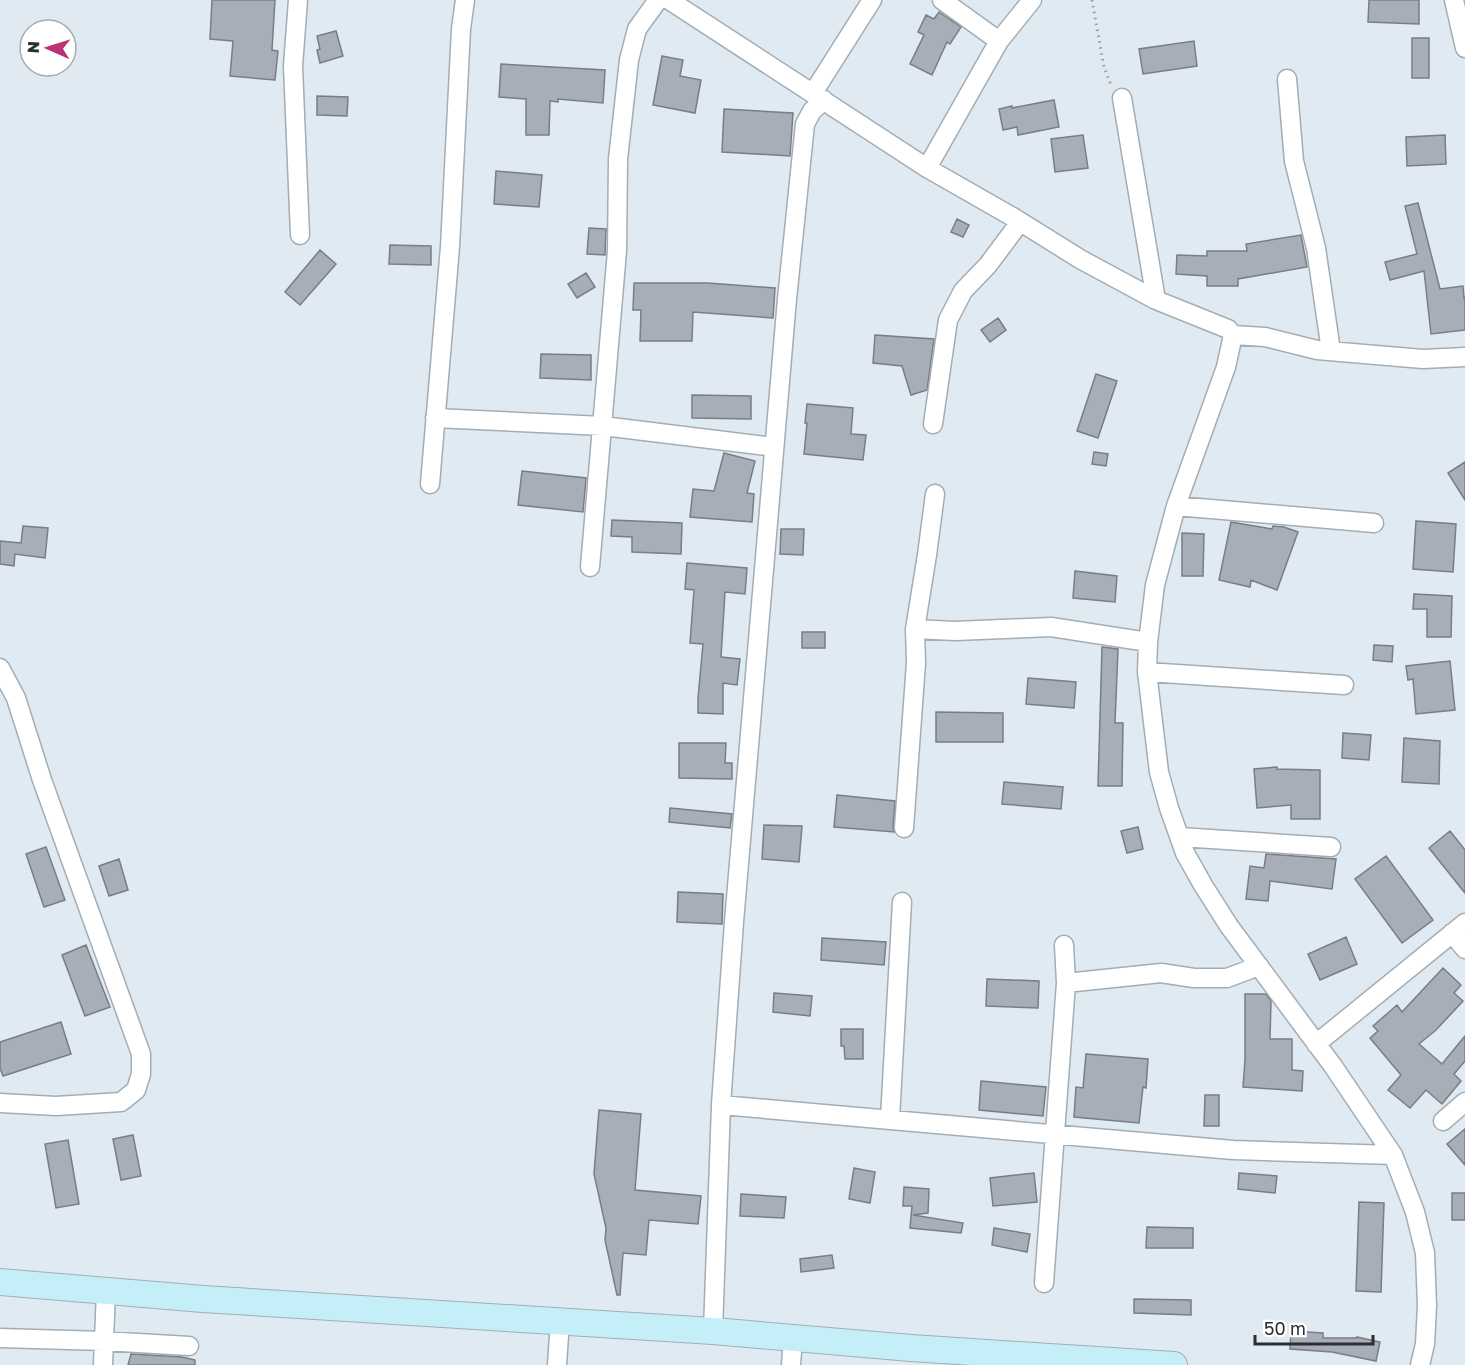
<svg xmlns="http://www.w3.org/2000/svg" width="1465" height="1365" viewBox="0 0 1465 1365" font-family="'Golos Text',sans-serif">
  <rect width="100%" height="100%" fill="#e0eaf2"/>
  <!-- building -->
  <path fill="#a8aeb7" stroke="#787d86" stroke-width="1.5" d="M212,0H275L272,50L278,51L275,80L230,76L233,41L210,39Z
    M1369,0H1419V24L1368,22Z
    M939,12L961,27L950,44L947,42L932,75L910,64L924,35L918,32L926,15L934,19Z
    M336,31L343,56L320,63L317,50L320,49L317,36Z
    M1412,38H1429V78H1412Z
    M1194,41L1197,66L1143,74L1139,49Z
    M662,56L683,60L680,76L701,80L695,113L653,105Z
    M501,64L605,70L603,103L558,99V102L550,101L549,135H526V99L499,97Z
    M317,96L348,97L347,116L317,115Z
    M1054,100L1059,127L1018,135L1017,127L1003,130L999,109L1012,106V108Z
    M724,109L793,113L790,156L722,152Z
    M1083,135L1088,168L1055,172L1051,139Z
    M1445,135L1446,164L1407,166L1406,137Z
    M496,171L542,175L539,207L494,204Z
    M1418,203L1440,289L1463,286L1464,298L1465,297V330L1431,334L1424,271L1390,280L1385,262L1417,254L1405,206Z
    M957,219L969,225L963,237L951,232Z
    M589,228L606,229L605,255L587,254Z
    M1301,235L1307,267L1238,279V286H1207V276L1176,274L1177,255L1207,256V251H1247L1246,244Z
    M390,245L431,246V265L389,264Z
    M320,250L336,264L300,305L285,292Z
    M586,273L595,287L577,298L568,284Z
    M634,283H708L775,288L773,318L693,312L692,341H640L641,310H633Z
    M998,318L1006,330L990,342L981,330Z
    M875,335L934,339L927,390L911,395L902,366L873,363Z
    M541,354L591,355V380L540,378Z
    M1096,374L1117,381L1098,438L1077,431Z
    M692,395L751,396V419L692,418Z
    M807,404L853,408L851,434L866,435L863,460L804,454L807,423H805Z
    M1094,452L1108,454L1106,466L1092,464Z
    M724,453L755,461L747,493L754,494L752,522L690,517L693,489L714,491Z
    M1465,462V500L1448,473Z
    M522,471L586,478L583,512L518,505Z
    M612,520L682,523L681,554L632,552V537L611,536Z
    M1416,521L1456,524L1453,572L1413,569Z
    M1231,522L1272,529L1273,526L1284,527L1298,532L1277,590L1251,580L1250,587L1219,580Z
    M23,526L48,528L45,558L15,554L14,566L0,564V541L21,543Z
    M781,529H804L803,555L780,554Z
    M1182,533L1204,534L1203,576H1182Z
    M687,563L747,568L745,594L725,592L721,657L740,659L737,685L723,683V714L698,713V698L703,644L690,643L694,590L685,589Z
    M1075,571L1117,576L1115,602L1073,598Z
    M1414,594L1452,596L1451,637H1427V609H1413Z
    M802,632H825V648H802Z
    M1374,645L1393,646L1392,662L1373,660Z
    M1102,647L1118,649L1115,723H1123L1122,786H1098Z
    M1450,661L1455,710L1416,714L1413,679L1408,680L1406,666Z
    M1028,678L1076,682L1074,708L1026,704Z
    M936,712L1003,713V742H936Z
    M1343,733L1371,735L1369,760L1342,758Z
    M1404,738L1440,741L1439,784L1402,782Z
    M679,743H726L725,763H732V779L679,778Z
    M1277,767V769L1320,770V819H1291V805L1257,808L1254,769Z
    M1004,782L1063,787L1061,809L1002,804Z
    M837,795L895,801L893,827L894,832L834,827Z
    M670,808L732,814L730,828L669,822Z
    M764,825L802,826L799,862L762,859Z
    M1138,827L1143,849L1127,853L1121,831Z
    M1450,831L1465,850V893L1429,848Z
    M46,847L65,900L44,907L26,854Z
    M1266,854L1336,859L1332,889L1270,881L1268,901L1246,899L1250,866L1264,868Z
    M1386,856L1433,920L1402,943L1355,879Z
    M119,859L128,890L109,896L99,866Z
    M678,892L723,894L722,924L677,922Z
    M1346,937L1357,964L1320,980L1308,954Z
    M822,938L886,942L884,965L821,960Z
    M86,945L110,1007L85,1016L62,955Z
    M1443,968L1461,985L1454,993L1463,1001L1436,1030L1419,1044L1442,1064L1465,1036V1061L1454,1074L1461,1081L1442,1104L1426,1090L1410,1108L1388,1090L1401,1075L1370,1038L1378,1031L1373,1026L1397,1005L1402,1012Z
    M987,979L1039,981L1038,1008L986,1006Z
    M774,993L812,996L810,1016L773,1012Z
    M1245,994H1266L1271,1001L1270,1039H1292V1070L1303,1071L1302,1091L1243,1087L1245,1060Z
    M61,1022L71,1054L3,1076L0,1068V1042Z
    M841,1029H863V1059H845L844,1046H841Z
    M1086,1054L1148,1059L1146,1088L1143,1087L1139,1123L1074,1117L1076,1087L1083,1088Z
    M981,1081L1046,1087L1043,1116L979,1110Z
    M1205,1095H1219V1126H1204Z
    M599,1110L641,1114L635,1190L701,1196L698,1224L649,1220L646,1255L623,1253L620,1295H617L605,1240L606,1228L594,1174Z
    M1465,1129V1165L1447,1144Z
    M133,1135L141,1176L121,1180L113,1139Z
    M68,1140L79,1204L56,1208L45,1144Z
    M854,1168L875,1172L870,1203L849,1199Z
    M1034,1173L1037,1202L993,1206L990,1178Z
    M1239,1173L1277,1176L1275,1193L1238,1189Z
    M904,1187L929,1189L928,1213L913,1215L963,1223L961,1233L910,1228L912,1206H903Z
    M1452,1193H1465V1220H1452Z
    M741,1194L786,1197L784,1218L740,1216Z
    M1359,1202L1384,1203L1381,1292L1356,1291Z
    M1147,1227L1193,1228V1248H1146Z
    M994,1228L1030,1234L1027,1252L992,1245Z
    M832,1255L834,1268L801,1272L800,1259Z
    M1134,1299L1191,1300V1315L1134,1313Z
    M1291,1331L1323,1333V1338H1357V1337L1380,1342L1376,1361L1332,1352L1290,1349Z
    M131,1354L182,1357L195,1360V1365H128Z"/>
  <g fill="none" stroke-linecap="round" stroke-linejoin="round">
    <!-- street casing -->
    <g stroke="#a3adb4" stroke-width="21">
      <path id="street" d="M298,0L293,66L300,235
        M669,0L927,168L1011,216L1080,259L1156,300L1228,329L1233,335L1226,367L1176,506L1155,585L1148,642L1147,672L1159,772L1169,808L1185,853L1203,885L1229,926L1333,1066L1393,1155L1415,1212L1425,1253L1427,1306L1425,1344L1420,1365
        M942,0L999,41
        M1454,0L1465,48
        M1287,79L1294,161L1316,248L1331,351
        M813,93L872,0
        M1122,98L1156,300
        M927,168L999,41L1032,0
        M1233,335L1265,337L1317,350L1423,359L1465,357
        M435,418L603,426L774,447
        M933,424L948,320L963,291L988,265L1020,222
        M430,484L450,247L461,29L465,0
        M935,494L927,555L915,629L955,631L1051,627L1148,642
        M1176,506L1374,523
        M590,567L617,251L618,159L629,60L637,29L658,0
        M0,668L16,698L42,780L141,1054V1074L136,1090L121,1102L56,1106L0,1103
        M1147,672L1344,685
        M904,828L916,663L915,629
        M1180,837L1331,847
        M1452,933L1465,949
        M1066,983L1161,973L1194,978H1227L1259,966
        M1316,1044L1465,923
        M721,1105L1233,1150L1393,1155
        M890,1119L902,902
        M1443,1121L1465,1102
        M1044,1283L1066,983L1064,945
        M713,1331L721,1105L734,922L787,299L805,124L812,111L824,100
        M0,1338L104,1341L189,1346
        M103,1365L106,1291
        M557,1365L560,1321
        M791,1365L793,1338"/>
    </g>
    <!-- secondary casing -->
    <g stroke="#a3adb4" stroke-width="28">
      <path id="secondary" d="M0,1282L203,1299L713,1331L911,1348L1174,1365"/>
    </g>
    <!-- path -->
    <path stroke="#979fa4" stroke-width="3" stroke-dasharray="1.5 4.5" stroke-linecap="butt" d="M1092,0L1104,67L1111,85"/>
    <!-- street -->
    <use href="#street" stroke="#fff" stroke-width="18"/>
    <!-- secondary -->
    <use href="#secondary" stroke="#c5eff8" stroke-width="26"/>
  </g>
  <!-- north arrow -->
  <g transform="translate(48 48) rotate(273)"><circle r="28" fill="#ffffff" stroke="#aaacad" stroke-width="1.5"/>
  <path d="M0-4.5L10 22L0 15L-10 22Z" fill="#ba3375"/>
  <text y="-9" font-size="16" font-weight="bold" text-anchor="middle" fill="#2b2f31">N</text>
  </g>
  <!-- scale -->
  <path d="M1255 1335v9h118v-9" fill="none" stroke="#2b2f31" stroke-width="3"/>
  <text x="1264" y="1335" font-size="18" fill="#2b2f31" stroke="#ffffff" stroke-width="4.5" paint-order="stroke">50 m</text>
</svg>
